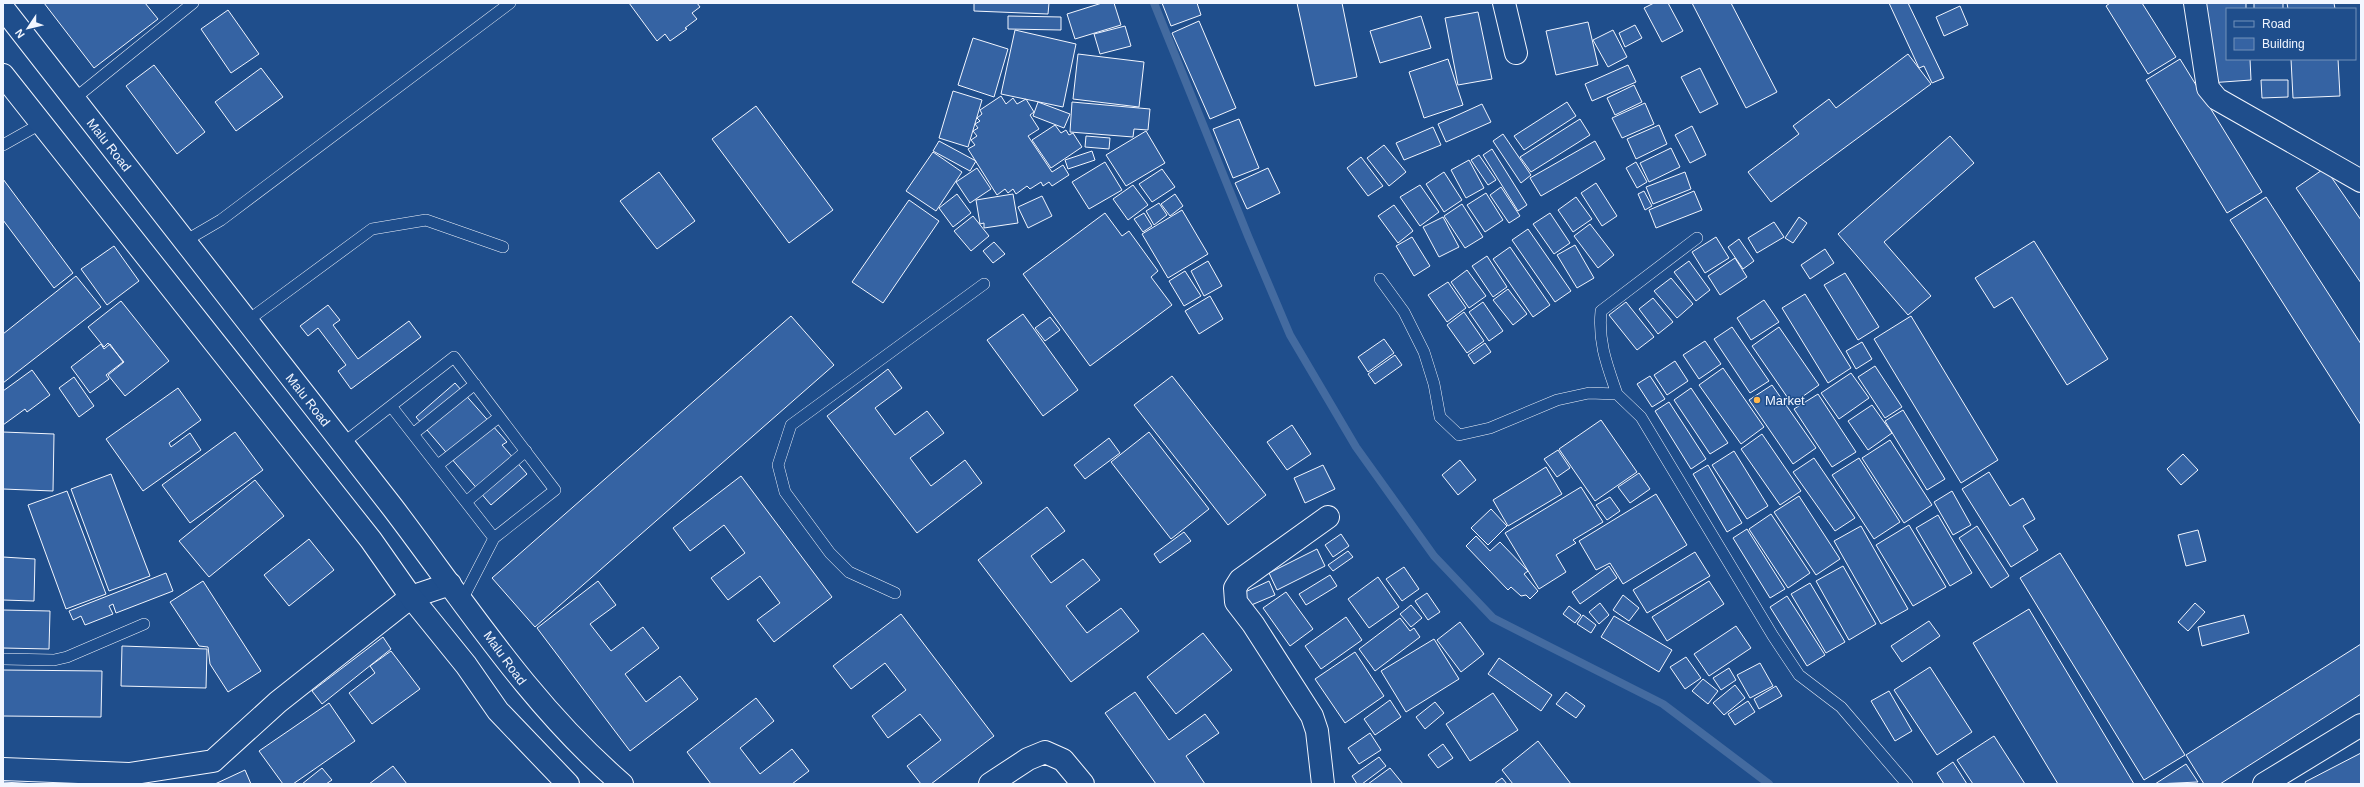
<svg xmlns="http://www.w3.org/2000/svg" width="2364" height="787" viewBox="0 0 2364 787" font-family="Arial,sans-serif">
  <rect width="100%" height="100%" fill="#1f4e8c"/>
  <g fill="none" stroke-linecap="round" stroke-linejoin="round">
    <!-- stream -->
    <path stroke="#446ba0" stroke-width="8" d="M1154,3L1248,236L1290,335L1356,447L1434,556L1493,618L1663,704L1769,784"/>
  </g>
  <!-- building -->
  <path fill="#3563a3" stroke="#f2f6ff" d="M44,3H145L158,19L94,68Z
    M629,3H697L700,7L692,13L697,19L685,28L687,29L670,41L665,34L657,41Z
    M974,3H1049L1048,14L974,11Z
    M1102,3H1114L1121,25L1075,39L1067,14Z
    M1162,3H1197L1201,15L1171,26Z
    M1297,3H1342L1357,77L1315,86Z
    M1654,3H1668L1683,31L1662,42L1644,8Z
    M1692,3H1731L1777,92L1746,108Z
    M1889,3H1908L1944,78L1932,83L1924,66L1919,68Z
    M2110,3H2142L2176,57L2148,74L2106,6Z
    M2203,3H2246V9H2227V59H2250L2251,80L2209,83Z
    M2254,3H2283V9H2254Z
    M2287,3H2334L2335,9H2288Z
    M1960,6L1968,25L1944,36L1936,17Z
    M228,10L259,54L231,73L201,29Z
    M1478,12L1492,79L1458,85L1445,18Z
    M1008,16L1061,17V30L1008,29Z
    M1421,16L1431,48L1380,63L1370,31Z
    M1199,21L1236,108L1210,119L1172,33Z
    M1588,22L1598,65L1556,75L1546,31Z
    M1635,25L1642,38L1625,47L1619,33Z
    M1125,26L1131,46L1100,54L1094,34Z
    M1015,30L1076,44L1063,107L1001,94Z
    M1613,30L1627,57L1608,67L1593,40Z
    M973,38L1008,49L994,97L958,85Z
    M1078,54L1144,62L1139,107L1073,99Z
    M1908,54L1931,84L1771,202L1748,172L1799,134L1793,126L1829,99L1836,108Z
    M1448,59L1463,105L1424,118L1409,72Z
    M2180,59L2262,192L2227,213L2146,80Z
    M2291,59H2338L2340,96L2293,98Z
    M154,65L205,132L177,154L126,86Z
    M1628,65L1636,82L1592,101L1585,84Z
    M261,68L283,97L236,131L215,102Z
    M1700,68L1718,104L1700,113L1681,77Z
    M2261,80H2288V97L2262,98Z
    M1634,85L1642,102L1615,115L1607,98Z
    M953,91L982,100L968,147L939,138Z
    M1001,96L1006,104L1013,98L1017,104L1026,99L1034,112L1030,115L1039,129L1028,136L1052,172L1063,165L1069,175L1052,186L1049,182L1043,186L1041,182L1030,189L1027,186L1016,194L1013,189L1008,193L1005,189L997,195L968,149L975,145L971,140L977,136L973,131L978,128L975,124L980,121L977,118L982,114L980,110Z
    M1038,102L1070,114L1064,128L1033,116Z
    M1072,102L1150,109L1148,130L1134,129L1133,137L1070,132Z
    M1567,102L1576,116L1524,150L1514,136Z
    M1645,103L1654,124L1622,138L1612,118Z
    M1482,104L1491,122L1446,142L1438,124Z
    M756,106L833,210L789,243L712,139Z
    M1239,119L1259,168L1233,178L1213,129Z
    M1580,119L1590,135L1531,172L1520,157Z
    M1055,125L1061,133L1066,130L1069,135L1073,133L1082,147L1051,168L1032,140Z
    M1659,125L1667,144L1636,159L1627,139Z
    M1692,126L1706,155L1690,163L1675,135Z
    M1433,127L1441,145L1404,160L1396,143Z
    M1146,131L1165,163L1126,186L1106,155Z
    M1503,134L1531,175L1521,183L1493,141Z
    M1086,136L1110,138L1109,149L1085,147Z
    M1950,136L1974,163L1884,242L1931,296L1908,315L1838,234Z
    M939,141L976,161L970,171L933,151Z
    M1595,141L1605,159L1541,196L1530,178Z
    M1384,145L1406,172L1389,186L1367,158Z
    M1671,148L1680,167L1649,182L1640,163Z
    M1492,149L1527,205L1518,211L1483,155Z
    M1092,151L1095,160L1068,169L1065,160Z
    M933,152L962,172L936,211L906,191Z
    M1479,155L1496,180L1488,185L1471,160Z
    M1361,157L1383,186L1368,196L1347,168Z
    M1469,160L1484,188L1466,198L1451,170Z
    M1105,162L1122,190L1089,209L1072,182Z
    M1636,162L1647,182L1637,188L1626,168Z
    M977,168L991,189L970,203L956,182Z
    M1268,168L1280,193L1247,209L1235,183Z
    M2325,168L2361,220V283L2296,188Z
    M1162,169L1175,187L1152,202L1139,184Z
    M659,172L695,221L657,249L620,201Z
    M1444,172L1462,200L1444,212L1426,184Z
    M1685,172L1691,189L1653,204L1646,187Z
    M3,179L73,273L54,288L3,220Z
    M1596,183L1617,216L1602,226L1581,193Z
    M1133,185L1148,205L1128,220L1113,199Z
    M1420,185L1439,212L1420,226L1400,197Z
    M1501,187L1520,216L1509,223L1490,195Z
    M1644,191L1652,206L1645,210L1638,194Z
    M1694,191L1702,210L1656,228L1649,210Z
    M1486,193L1503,220L1485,232L1467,205Z
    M957,194L971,213L953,227L939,208Z
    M1013,194L1018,223L984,228V223L980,224L976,200Z
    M1175,194L1183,206L1170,216L1161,204Z
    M1042,196L1052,216L1028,228L1018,207Z
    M1576,197L1592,219L1573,232L1558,210Z
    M2266,197L2361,344V425L2230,220Z
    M909,200L939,221L883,303L852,282Z
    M1159,203L1167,215L1154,225L1146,211Z
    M1462,204L1483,237L1465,248L1444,216Z
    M1394,205L1413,231L1398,243L1378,216Z
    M1182,210L1208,254L1168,278L1142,234Z
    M1105,213L1122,236L1129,231L1158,271L1151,277L1172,305L1090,366L1023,274Z
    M1144,213L1152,226L1143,232L1134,219Z
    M1550,213L1570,243L1554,254L1533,224Z
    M973,216L989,236L971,251L954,231Z
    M1443,217L1459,247L1439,257L1423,227Z
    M1799,217L1807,223L1793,243L1785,238Z
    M1774,222L1784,237L1757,253L1748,238Z
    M1590,224L1614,255L1598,268L1574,236Z
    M1528,229L1571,291L1555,302L1512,240Z
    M1412,237L1430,266L1414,276L1396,246Z
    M1716,237L1729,258L1705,273L1692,252Z
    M1739,239L1754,261L1743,269L1728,247Z
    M2034,241L2108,359L2067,385L2012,297L1994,308L1975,278Z
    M994,242L1005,254L993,263L983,251Z
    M1575,245L1594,278L1577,288L1557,255Z
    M114,246L139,281L107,305L81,269Z
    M1510,247L1550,305L1533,317L1493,259Z
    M1825,249L1834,263L1810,279L1801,265Z
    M1487,256L1507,287L1493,297L1472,266Z
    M1735,258L1747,277L1720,295L1708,276Z
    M1208,261L1222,286L1204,296L1191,271Z
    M1689,261L1710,290L1696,301L1674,272Z
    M1467,270L1486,296L1469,308L1451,282Z
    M1185,271L1201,296L1184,306L1169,281Z
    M1845,273L1879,327L1858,340L1824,285Z
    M76,276L101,307L3,383V334Z
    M1671,278L1693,304L1677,318L1654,291Z
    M1448,282L1466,308L1447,322L1428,295Z
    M1508,289L1527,314L1513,325L1493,300Z
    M1805,294L1851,368L1828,383L1782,308Z
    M1210,296L1223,319L1199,334L1185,311Z
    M1653,298L1673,322L1658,334L1639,309Z
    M1764,300L1779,322L1751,340L1737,318Z
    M121,301L169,361L125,396L108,375L124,362L108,343L104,347L88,327Z
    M1483,302L1503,331L1489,341L1469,312Z
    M1626,302L1654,337L1637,350L1609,315Z
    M328,305L340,320L333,325L358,359L409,321L421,337L351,389L338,371L346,365L318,328L308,336L300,326Z
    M1464,312L1484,341L1467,353L1447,325Z
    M1023,314L1078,390L1043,416L987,340Z
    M791,316L834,365L535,627L492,578Z
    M1911,316L1998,460L1961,483L1874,339Z
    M1050,317L1060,330L1045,341L1035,328Z
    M1732,327L1769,381L1750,393L1714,339Z
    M1779,327L1819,385L1792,404L1752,346Z
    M1384,339L1394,353L1368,372L1358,357Z
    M1705,341L1721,364L1699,379L1683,355Z
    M1862,342L1872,359L1856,369L1846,351Z
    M1485,343L1491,352L1474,364L1468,355Z
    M101,344L104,349L110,344L123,362L106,375L109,379L90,393L71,367Z
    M1395,355L1402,365L1375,384L1368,374Z
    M1675,361L1688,381L1667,395L1654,375Z
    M1875,366L1902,407L1885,418L1858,377Z
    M1723,368L1764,427L1741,444L1699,385Z
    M888,369L902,388L875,408L895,435L927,411L944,433L910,458L931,486L965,460L982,483L917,533L827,416Z
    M32,370L50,395L27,412L25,409L3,425V391Z
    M1851,373L1869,398L1839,419L1821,393Z
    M1172,376L1266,495L1228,525L1134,405Z
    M1650,376L1665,399L1652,407L1637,384Z
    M74,377L94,406L79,417L59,388Z
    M455,383L507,442L502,445L527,474L491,505L416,417Z
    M1772,385L1816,448L1793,464L1749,400Z
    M178,388L201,420L169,443L171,447L190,433L201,450L143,491L106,439Z
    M1691,388L1728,443L1710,454L1674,400Z
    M1818,394L1856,452L1832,467L1794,409Z
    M1669,402L1706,459L1691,469L1655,411Z
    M1872,405L1892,433L1868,450L1848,421Z
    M1903,410L1945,479L1927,490L1885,421Z
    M1601,420L1637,472L1595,501L1559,449Z
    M1292,425L1311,454L1287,470L1267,442Z
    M3,432L54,434L53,491L3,489Z
    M235,432L263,470L190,523L162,485Z
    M1149,432L1209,509L1171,539L1111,462Z
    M1762,434L1801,491L1780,505L1741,449Z
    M1109,438L1120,453L1085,479L1074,465Z
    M1890,440L1932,505L1904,523L1862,458Z
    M1558,450L1570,468L1557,477L1544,459Z
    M1734,451L1768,506L1747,519L1712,465Z
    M2183,454L2198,470L2181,485L2167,469Z
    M1814,458L1855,518L1835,531L1793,472Z
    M1859,458L1900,522L1874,539L1832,475Z
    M1460,460L1476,480L1458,495L1442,475Z
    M1323,465L1335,489L1305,503L1294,478Z
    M1708,465L1742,523L1727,532L1693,474Z
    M1546,467L1562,494L1508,526L1493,500Z
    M1989,472L2010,506L2023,498L2035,519L2023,526L2038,550L2011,567L1962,489Z
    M1639,473L1650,489L1630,503L1618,487Z
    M111,474L150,576L109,591L71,489Z
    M741,476L832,597L774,642L757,620L780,603L760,576L728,600L711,578L745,553L724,525L690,551L673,528Z
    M255,480L284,516L209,577L179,541Z
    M1581,487L1603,522L1573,540L1576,543L1556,555L1566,572L1539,589L1505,533Z
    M67,491L106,594L66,609L28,505Z
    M1952,491L1971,525L1953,535L1934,502Z
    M1656,494L1687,545L1623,584L1610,563L1596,570L1579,541Z
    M1799,496L1840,559L1816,575L1774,512Z
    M1610,497L1620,511L1607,520L1596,505Z
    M1047,507L1065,531L1031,556L1051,583L1083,559L1100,580L1066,606L1087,633L1121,608L1139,631L1071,682L978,560Z
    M1491,509L1507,526L1488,545L1471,528Z
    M1771,514L1810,573L1788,588L1749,529Z
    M1938,515L1972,573L1950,586L1916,528Z
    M1909,525L1946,587L1913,606L1876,545Z
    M1861,526L1908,609L1881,624L1834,541Z
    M1977,526L2009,576L1991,588L1959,538Z
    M1747,529L1785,589L1770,598L1733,538Z
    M2198,530L2206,561L2186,566L2178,535Z
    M1184,532L1191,541L1160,563L1154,554Z
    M1341,534L1349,546L1333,557L1325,545Z
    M1476,536L1490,551L1500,542L1528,571L1524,574L1538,591L1530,599L1526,595L1521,596L1511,587L1508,590L1466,546Z
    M309,539L334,570L289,606L264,575Z
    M1317,549L1325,566L1277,590L1269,573Z
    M1348,551L1353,557L1333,571L1328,565Z
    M1695,552L1710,576L1647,613L1633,590Z
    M2060,553L2185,755L2144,780L2020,578Z
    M3,557L35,559L34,601L3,600Z
    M1609,566L1617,578L1580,604L1572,592Z
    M1843,566L1876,624L1849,640L1816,581Z
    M1404,567L1419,589L1402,601L1386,579Z
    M166,573L173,591L116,613L113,604L109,606L113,614L85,625L81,616L73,620L69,611Z
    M1330,575L1337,586L1306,605L1299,594Z
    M1378,577L1399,607L1369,628L1348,599Z
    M203,581L261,671L228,692L210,664L208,647L199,646L170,602Z
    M598,581L616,605L590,624L611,651L643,627L659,648L625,674L646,702L680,676L698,699L630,751L537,628Z
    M1269,581L1275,595L1249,606L1243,593Z
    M1709,581L1724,604L1667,641L1652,617Z
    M1810,583L1845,642L1826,653L1791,594Z
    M1286,592L1313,629L1290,646L1263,608Z
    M1427,593L1440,612L1428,620L1415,601Z
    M1623,595L1639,608L1629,621L1613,610Z
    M1787,596L1825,655L1807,666L1770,607Z
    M1600,603L1609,615L1599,624L1589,612Z
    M2195,603L2205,612L2188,631L2178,622Z
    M1411,605L1422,618L1411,627L1400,614Z
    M1569,606L1581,615L1575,623L1563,614Z
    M2029,609L2134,784H2058L1973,643Z
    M3,610L50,611L49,649L3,648Z
    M901,614L994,736L931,784H921L907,766L941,740L920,714L888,738L872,716L906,690L885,663L851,689L833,666Z
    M1583,615L1596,625L1591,633L1577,624Z
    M2244,615L2249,633L2202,646L2198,627Z
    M1614,616L1672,650L1659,672L1601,637Z
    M1346,617L1362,640L1321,669L1305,646Z
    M1400,618L1410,631L1414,628L1420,637L1375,671L1359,649Z
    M1929,621L1940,636L1902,662L1891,646Z
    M1460,622L1484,654L1461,672L1437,640Z
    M1736,626L1751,648L1709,676L1694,654Z
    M1203,633L1232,670L1176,714L1147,677Z
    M383,637L391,649L322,704L312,691Z
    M1434,639L1459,679L1406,712L1381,671Z
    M2361,644V694L2220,784H2204L2186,755Z
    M122,646L207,649L206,688L121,686Z
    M391,651L420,689L372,724L349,693L375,673L370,666Z
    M1355,652L1384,696L1345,723L1315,679Z
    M1686,657L1701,678L1685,689L1670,667Z
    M1499,658L1552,695L1541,711L1488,674Z
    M1760,663L1773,686L1750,698L1737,675Z
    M1930,667L1972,732L1937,755L1894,690Z
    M1729,668L1736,680L1721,690L1713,678Z
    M3,670L102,671L101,717L3,716Z
    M1703,679L1718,691L1708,704L1692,691Z
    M1735,685L1745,698L1724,715L1713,703Z
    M1776,686L1782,696L1759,709L1754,699Z
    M1889,691L1912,731L1895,741L1871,701Z
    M1135,692L1169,740L1205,714L1219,733L1186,756L1205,784H1156L1105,713Z
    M1566,692L1585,706L1576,718L1556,704Z
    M1493,693L1518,730L1470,761L1446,724Z
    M756,698L774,721L740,748L760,774L792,749L809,771L792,784H711L687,752Z
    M1390,700L1401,717L1375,735L1364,719Z
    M1748,701L1755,712L1735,725L1728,714Z
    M1435,702L1444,713L1425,729L1416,717Z
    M329,703L355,741L293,784H283L259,751Z
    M1370,733L1381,750L1359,764L1348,748Z
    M1994,736L2025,784H1973L1957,760Z
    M1538,741L1571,784H1513L1502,770Z
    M1443,744L1453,758L1438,768L1428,755Z
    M2361,753V784H2306L2305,782Z
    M1379,757L1386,766L1362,784H1357L1352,776Z
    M1953,762L1967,784H1944L1937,773Z
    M2186,764L2198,782L2155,784Z
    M393,766L407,784H369Z
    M322,768L332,780L326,784H302Z
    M1390,768L1403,784H1368Z
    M245,770L251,784H215Z
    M1502,778L1507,784H1494Z
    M3,782L38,784H3Z"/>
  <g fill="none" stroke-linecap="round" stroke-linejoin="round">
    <!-- service casing -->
    <g stroke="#f2f6ff" stroke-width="12">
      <path id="service" d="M74,99L193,3
        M3,145L42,123
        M185,241L221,220L510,3
        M1380,279L1404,312L1424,352L1434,384L1440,417L1459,435L1490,428L1557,400L1589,393L1617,394L1641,417L1773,636L1799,675L1841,707L1907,784
        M247,321L372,229L426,220L503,247
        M1617,394C1607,365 1598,343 1601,311L1697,238
        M391,406L494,538
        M413,434L475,384
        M342,444L454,357L555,490L494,538L462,600
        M438,465L499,417
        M466,502L526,451
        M895,593L849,572L830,553L785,492L778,465L791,425L984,284
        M3,659L54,660L67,657L144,624"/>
    </g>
    <!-- minor casing -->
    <g stroke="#f2f6ff" stroke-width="24">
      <path id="minor" d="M1504,3L1516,53
        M2195,3L2208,88L2217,99L2361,181
        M3,769L129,774L213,761L278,702L411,597L450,584
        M990,784L1028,759L1045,752L1063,760L1083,784
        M1323,784L1317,731L1312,716L1253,624L1236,602L1235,588L1240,580L1328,517
        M2264,784L2361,725"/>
    </g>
    <!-- secondary casing -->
    <g stroke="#f2f6ff" stroke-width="24">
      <path id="secondary" d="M3,8C133,175 264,341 393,508C466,604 530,705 622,784
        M3,75L371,540L411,597L466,665L498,711L568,784"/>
    </g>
    <!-- service -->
    <use href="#service" stroke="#1f4e8c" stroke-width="11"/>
    <!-- minor -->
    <use href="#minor" stroke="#1f4e8c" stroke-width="22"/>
    <!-- secondary -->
    <use href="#secondary" stroke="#1f4e8c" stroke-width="22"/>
  </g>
  <!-- markers -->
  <circle fill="#ffb74d" stroke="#1f4e8c" stroke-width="1.5" cx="1757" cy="400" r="4"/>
  <g text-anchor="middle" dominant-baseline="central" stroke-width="3" stroke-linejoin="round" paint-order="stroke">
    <!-- street labels -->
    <g font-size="13" fill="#f2f6ff" stroke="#1f4e8c">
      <text transform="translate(109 145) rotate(52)">Malu Road</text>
      <text transform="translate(308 400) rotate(52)">Malu Road</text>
      <text transform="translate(505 658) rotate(54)">Malu Road</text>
    </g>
    <!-- poi labels -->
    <g font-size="13" fill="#f2f6ff" stroke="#1f4e8c" text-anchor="start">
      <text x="1765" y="400">Market</text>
    </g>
  </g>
  <!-- border -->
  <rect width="2364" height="787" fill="none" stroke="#f2f6ff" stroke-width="8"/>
  <!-- legend -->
  <rect x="2226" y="8" width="130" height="52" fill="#1f4e8c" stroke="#7391ba"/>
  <rect x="2234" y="21" width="20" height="6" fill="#1f4e8c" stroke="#7391ba"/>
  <text x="2262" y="28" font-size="12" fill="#f2f6ff">Road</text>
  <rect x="2234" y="38" width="20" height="12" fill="#3563a3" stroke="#7391ba"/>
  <text x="2262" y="48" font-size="12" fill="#f2f6ff">Building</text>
  <!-- north arrow -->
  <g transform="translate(28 28) rotate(235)" stroke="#1f4e8c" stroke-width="3" paint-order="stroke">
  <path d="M0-3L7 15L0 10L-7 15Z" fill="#f2f6ff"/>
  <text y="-6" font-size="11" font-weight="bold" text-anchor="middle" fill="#f2f6ff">N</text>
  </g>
</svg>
